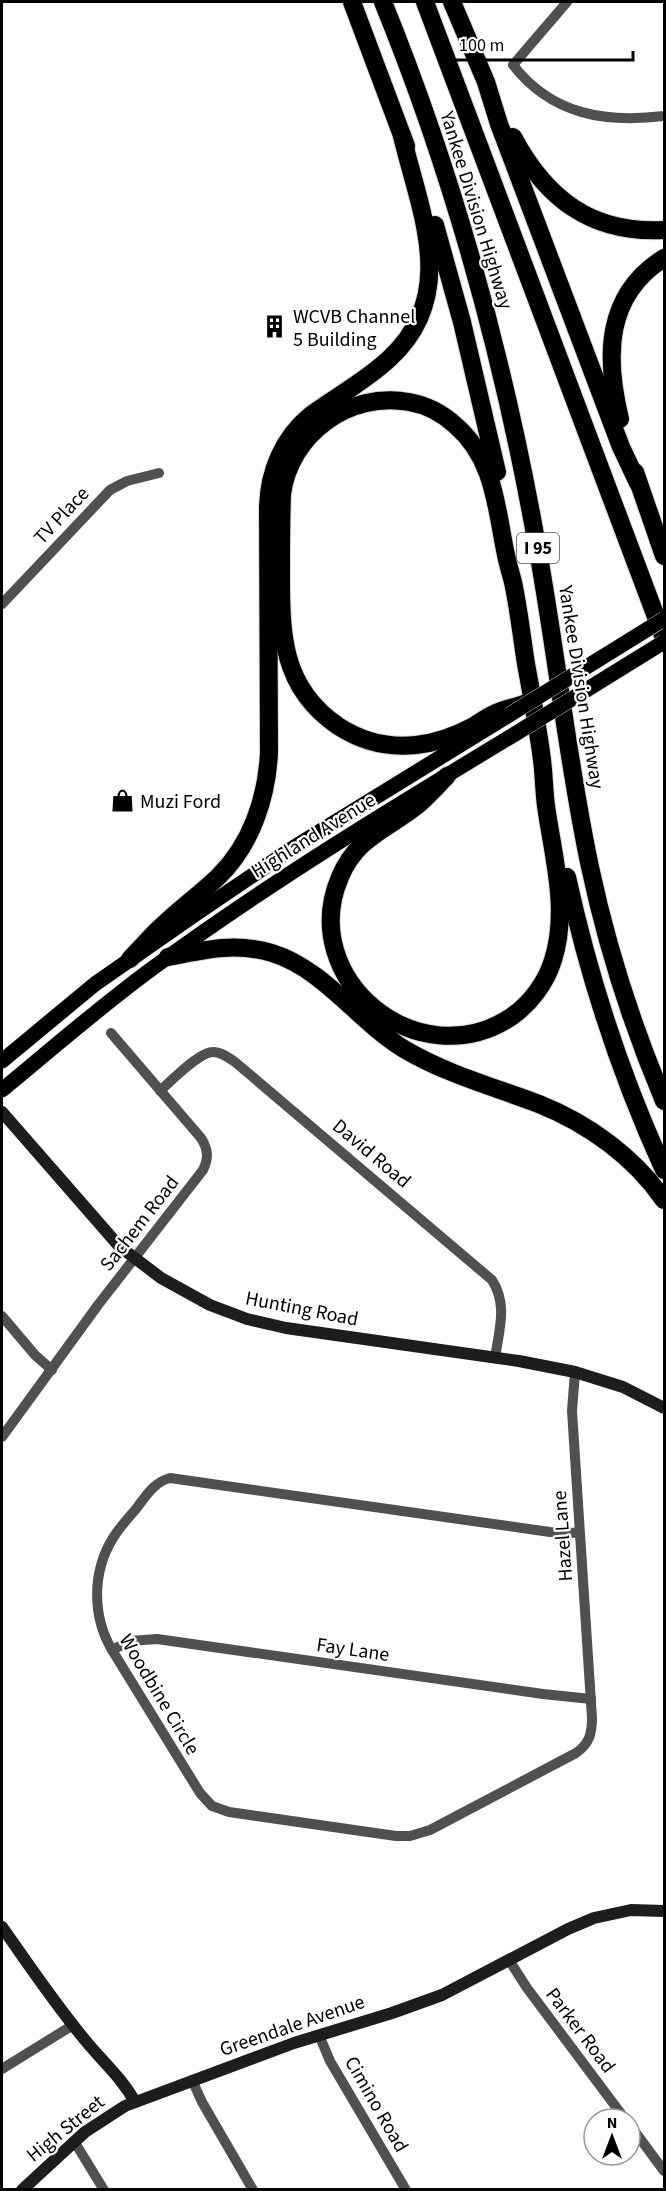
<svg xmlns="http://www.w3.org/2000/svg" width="666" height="2191" viewBox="0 0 666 2191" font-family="'Source Sans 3',sans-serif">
	<rect width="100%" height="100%" fill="#fff"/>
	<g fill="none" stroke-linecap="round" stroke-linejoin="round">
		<defs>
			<g id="primary">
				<polyline points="2,1061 95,984 194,915 293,848 509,715"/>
				<path d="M2 1090C53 1048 103 1004 157 965 272 881 394 807 515 734"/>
			</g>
			<g id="highway">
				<polyline points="352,2 406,146"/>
				<path d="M383 2C453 174 503 356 536 540 556 648 567 759 590 867 607 947 632 1025 664 1101"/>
				<polyline points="425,2 664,638"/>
				<polyline points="452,2 486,82 499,124 621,447 638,483"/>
				<path d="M513 137C546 199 592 234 664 230"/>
				<polyline points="435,225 462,322 497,472"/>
				<path d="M620 419C605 357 605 295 664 258"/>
				<polyline points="635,472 664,556"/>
				<path d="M447 776C438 785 429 795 420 803 389 829 357 836 340 877 296 980 419 1078 511 1017 530 1004 546 983 553 960 569 910 553 856 546 806 544 791 544 775 542 760 538 728 532 696 526 664 522 638 519 612 514 587 512 576 508 566 506 555 496 508 495 459 455 425 442 413 426 405 409 402 349 391 290 434 282 494 281 520 281 546 281 572 281 634 281 687 338 726 361 741 388 748 416 745 436 743 455 736 472 727 480 722 487 717 496 713 505 709 516 707 526 703"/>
				<path d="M567 877C589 978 621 1076 664 1170"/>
				<path d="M168 957C203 950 236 942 272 953 324 969 358 1021 404 1049 446 1074 494 1087 539 1104 589 1124 634 1157 664 1200"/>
				<path d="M130 959C141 948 151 936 162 926 180 909 200 894 218 877 251 845 267 798 269 752L268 507C269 471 283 438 311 415 337 396 367 380 390 358 459 294 420 212 402 136"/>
			</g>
		</defs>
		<!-- primary casing -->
		<use href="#primary" stroke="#dbdbdb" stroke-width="16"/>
		<!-- highway casing -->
		<use href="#highway" stroke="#dbdbdb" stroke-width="20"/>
		<!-- street -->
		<g stroke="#505050" stroke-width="10">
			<path d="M567 2 513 65C552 115 605 123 664 116"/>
			<polyline points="2,604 110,490 127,481 159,473"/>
			<path d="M160 1091C171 1081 199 1052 213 1052 221 1052 228 1057 235 1062L492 1280C508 1305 499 1330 495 1358"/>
			<polyline points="2,1316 35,1355 52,1370"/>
			<path d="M575 1372 572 1411 592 1718C592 1734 589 1744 576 1753L430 1830 410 1836H396L229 1812 212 1806 200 1793 112 1650C92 1616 92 1572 113 1538 119 1528 128 1518 136 1509 146 1496 154 1482 170 1478L550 1532 580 1533"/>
			<path d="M2 1437 98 1305 203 1170C209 1158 208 1149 201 1138L111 1033"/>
			<polyline points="112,1650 130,1641 157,1639 543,1694 591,1699"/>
			<polyline points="509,1960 527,1988 625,2119"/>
			<polyline points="319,2035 330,2061 406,2190"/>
			<polyline points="2,2069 73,2025"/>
			<polyline points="192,2080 202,2102 253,2190"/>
			<polyline points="630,2125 664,2171"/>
			<polyline points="74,2141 104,2190"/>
		</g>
		<!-- secondary -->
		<g stroke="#1d1d1d" stroke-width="12">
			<polyline points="2,1112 119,1246 161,1278 210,1305 247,1319 286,1328 519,1361 575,1372 623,1387 664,1408"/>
			<path d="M2 1927C29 1965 55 2004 85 2040 102 2061 122 2078 135 2102"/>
			<polyline points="22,2190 85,2132 125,2106 294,2043 392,2013 442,1995 568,1929 594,1918 631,1910 664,1911"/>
		</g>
		<!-- primary -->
		<use href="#primary" stroke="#000" stroke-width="15"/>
		<!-- highway -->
		<use href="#highway" stroke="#000" stroke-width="18"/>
		<defs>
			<g id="primary-bridge">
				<polyline points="509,715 664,619"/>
				<polyline points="515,734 664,642"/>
			</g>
		</defs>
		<!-- primary-bridge casing -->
		<use href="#primary-bridge" stroke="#dbdbdb" stroke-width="16" stroke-linecap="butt"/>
		<!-- primary-bridge -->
		<use href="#primary-bridge" stroke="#000" stroke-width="15"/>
	</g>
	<!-- icons -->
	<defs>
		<symbol id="building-bare" viewBox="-9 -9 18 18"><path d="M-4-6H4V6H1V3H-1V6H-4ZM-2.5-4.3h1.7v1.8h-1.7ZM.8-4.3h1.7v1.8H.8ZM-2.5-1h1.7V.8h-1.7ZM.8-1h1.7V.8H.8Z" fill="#000" stroke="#fff" stroke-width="2.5" paint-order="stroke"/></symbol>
		<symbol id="shop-bare" viewBox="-9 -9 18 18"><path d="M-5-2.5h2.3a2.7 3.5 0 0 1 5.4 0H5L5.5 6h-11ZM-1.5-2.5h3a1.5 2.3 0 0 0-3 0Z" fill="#000" stroke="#fff" stroke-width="2.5" paint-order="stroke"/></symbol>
	</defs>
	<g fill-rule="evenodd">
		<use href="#building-bare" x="258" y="310" width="33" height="33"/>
		<use href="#shop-bare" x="106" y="784" width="33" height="33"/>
	</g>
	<g text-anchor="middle" stroke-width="4.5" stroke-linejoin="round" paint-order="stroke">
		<!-- shield labels -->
		<rect fill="#fff" stroke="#4c4c4c" stroke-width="1.5" x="517" y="533" width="42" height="30" rx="4.5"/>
		<g font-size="18" font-weight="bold" fill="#000">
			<text x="538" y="554">I 95</text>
		</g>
		<!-- street labels -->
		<g font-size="20" fill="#000" stroke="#fff">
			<text transform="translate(477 210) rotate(73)" y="7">Yankee Division Highway</text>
			<text transform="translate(61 515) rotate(-47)" y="7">TV Place</text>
			<text transform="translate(582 687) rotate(81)" y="7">Yankee Division Highway</text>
			<text transform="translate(313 835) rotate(-32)" y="7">Highland Avenue</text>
			<text transform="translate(372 1153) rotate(40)" y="7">David Road</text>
			<text transform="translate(139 1223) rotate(-52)" y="7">Sachem Road</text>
			<text transform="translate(302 1308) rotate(11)" y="7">Hunting Road</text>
			<text transform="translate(562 1536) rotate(-94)" y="7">Hazel Lane</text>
			<text transform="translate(353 1649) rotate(8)" y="7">Fay Lane</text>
			<text transform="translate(160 1694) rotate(59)" y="7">Woodbine Circle</text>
			<text transform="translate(292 2025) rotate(-19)" y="7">Greendale Avenue</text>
			<text transform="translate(581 2030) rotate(53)" y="7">Parker Road</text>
			<text transform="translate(377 2104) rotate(60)" y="7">Cimino Road</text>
			<text transform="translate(65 2128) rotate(-39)" y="7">High Street</text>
		</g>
		<!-- poi labels -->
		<g font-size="20" fill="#000" stroke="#fff" text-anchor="start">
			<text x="293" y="323">WCVB Channel<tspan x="293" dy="23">5 Building</tspan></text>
			<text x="140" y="808">Muzi Ford</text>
		</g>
	</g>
	<!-- border -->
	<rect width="666" height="2191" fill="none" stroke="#000000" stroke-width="6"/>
	<!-- north arrow -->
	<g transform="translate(612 2137)"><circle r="28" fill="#ffffff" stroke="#999999" stroke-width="1.5"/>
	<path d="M0-4.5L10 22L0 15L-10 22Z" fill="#000000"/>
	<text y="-9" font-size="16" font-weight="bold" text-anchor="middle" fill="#000000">N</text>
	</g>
	<!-- scale -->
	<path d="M450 51v9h183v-9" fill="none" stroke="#000000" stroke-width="3"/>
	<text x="459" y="51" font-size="18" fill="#000000" stroke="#ffffff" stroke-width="4.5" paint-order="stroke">100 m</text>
</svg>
